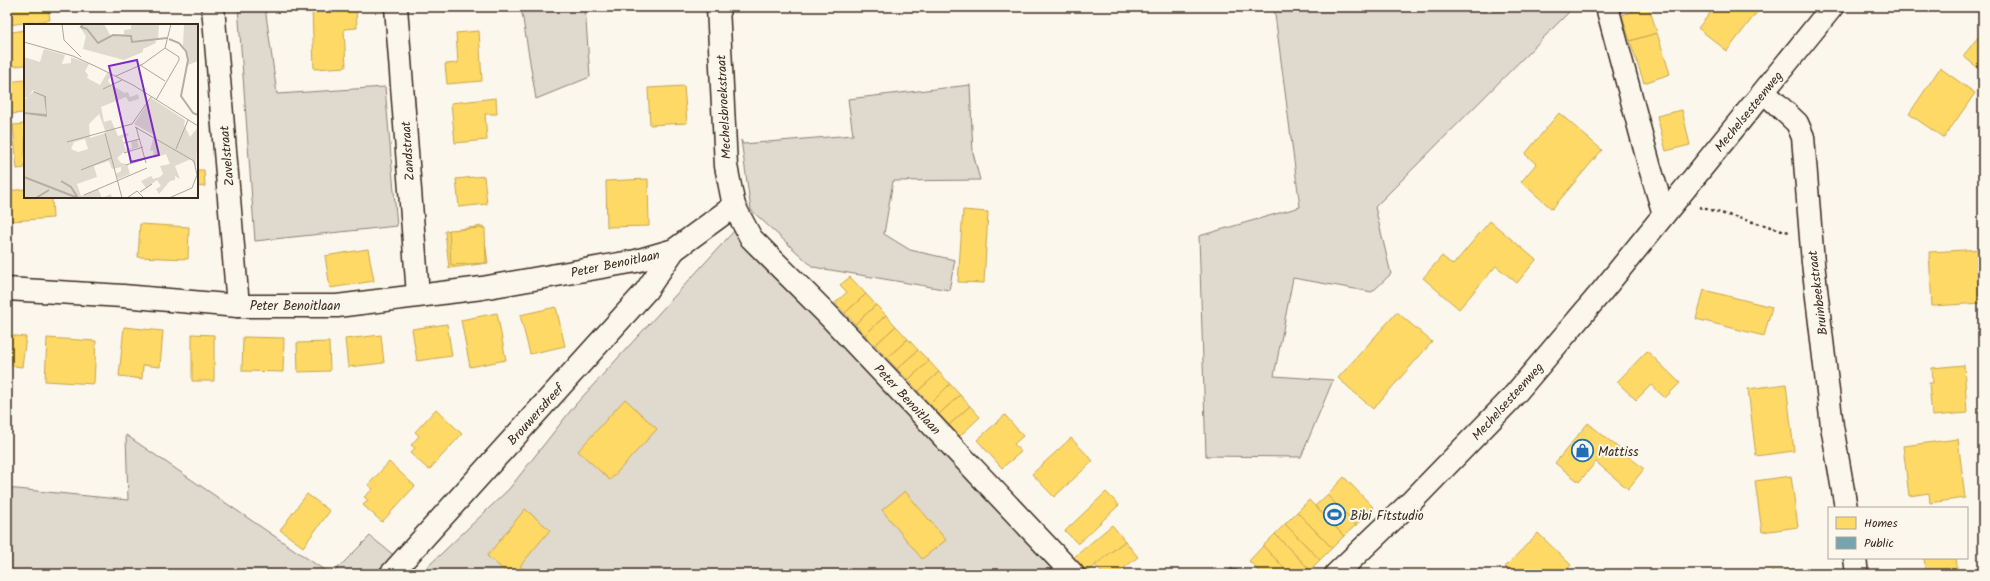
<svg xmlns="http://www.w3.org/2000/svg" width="1990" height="581" viewBox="0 0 1990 581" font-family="Kalam,sans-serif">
	<rect width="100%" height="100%" fill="#fbf7ec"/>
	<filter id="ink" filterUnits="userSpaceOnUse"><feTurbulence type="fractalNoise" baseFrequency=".025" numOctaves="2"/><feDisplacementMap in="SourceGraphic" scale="8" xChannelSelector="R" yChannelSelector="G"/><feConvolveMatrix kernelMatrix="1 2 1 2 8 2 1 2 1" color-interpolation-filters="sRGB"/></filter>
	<g filter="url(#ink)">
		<!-- green -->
		<g fill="#dfd9ce" stroke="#8d8276">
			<polygon points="238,7 265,7 277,94 385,87 397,226 255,241"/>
			<polygon points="521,7 585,7 590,77 536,99"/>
			<polygon points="1274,7 1574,7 1375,207 1391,274 1372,292 1293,278 1274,376 1333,380 1301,457 1206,456 1199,236 1300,207"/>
			<polygon points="970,85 973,153 980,180 893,181 884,234 910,250 955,260 949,290 813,267 751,210 741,140 743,144 853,135 848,99"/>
			<polygon points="734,231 1061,574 420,574 509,489 575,405"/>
			<polygon points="126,435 330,574 7,574 7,488 128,500"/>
			<polygon points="370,536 417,574 332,574"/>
		</g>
		<!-- homes -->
		<g fill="#ffd966" stroke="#c4a450">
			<polygon points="7,7 48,7 50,20 7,25"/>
			<polygon points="142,7 174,7 174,9 142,11"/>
			<polygon points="356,7 357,28 344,29 346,67 314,69 312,8"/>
			<polygon points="445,7 476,7 476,10 445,11"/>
			<polygon points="1645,7 1649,7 1657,33 1630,41 1622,15"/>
			<polygon points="1715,7 1761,7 1727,51 1698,28"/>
			<polygon points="25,30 25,65 7,67 7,33"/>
			<polygon points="479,31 482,81 447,84 445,64 458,63 456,33"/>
			<polygon points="1983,31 1983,72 1963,56"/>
			<polygon points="1657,33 1670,74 1644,83 1630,41"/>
			<polygon points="1940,68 1975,93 1944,138 1909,114"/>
			<polygon points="25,80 25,113 11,114 7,82"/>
			<polygon points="684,86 687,123 650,125 648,88"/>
			<polygon points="496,98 497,114 485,114 487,140 455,143 451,103"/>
			<polygon points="1682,110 1690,145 1666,151 1657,116"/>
			<polygon points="1559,113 1602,150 1552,209 1521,182 1536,164 1525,154"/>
			<polygon points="25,124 25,168 17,169 13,125"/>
			<polygon points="197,170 204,170 205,186 197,187"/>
			<polygon points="484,176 487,204 459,207 456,179"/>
			<polygon points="648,179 649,226 607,227 606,181"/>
			<polygon points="25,189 25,197 52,197 53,218 11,221 8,191"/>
			<polygon points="963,210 988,212 984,283 958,282"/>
			<polygon points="1490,221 1536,260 1517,283 1496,266 1459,309 1423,278 1442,256 1453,265"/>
			<polygon points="140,224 189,227 188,259 138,257"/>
			<polygon points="483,226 488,263 449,268 445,231"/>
			<polygon points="485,228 486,263 451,265 449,230"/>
			<polygon points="368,249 374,281 330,288 325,256"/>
			<polygon points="1983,249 1983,303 1932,306 1929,252"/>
			<polygon points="850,277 866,294 845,313 835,303 847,292 840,285"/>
			<polygon points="1704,290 1772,307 1764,336 1696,319"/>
			<polygon points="866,294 876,305 855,324 845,313"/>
			<polygon points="876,305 886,315 865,335 855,324"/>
			<polygon points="556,307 565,346 530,354 520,315"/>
			<polygon points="1397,312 1432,342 1373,409 1338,378"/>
			<polygon points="497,313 506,360 470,367 461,320"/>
			<polygon points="886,315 896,326 875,345 865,335"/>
			<polygon points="447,324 452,356 417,361 412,329"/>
			<polygon points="896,326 908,339 887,358 875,345"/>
			<polygon points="124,327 163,331 160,367 143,365 142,379 119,376"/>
			<polygon points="192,334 214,335 214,381 192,381"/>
			<polygon points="7,335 26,337 22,367 7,365"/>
			<polygon points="381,335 384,363 348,367 345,339"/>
			<polygon points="243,337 284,338 283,372 242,371"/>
			<polygon points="47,338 96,341 94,384 45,381"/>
			<polygon points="908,339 918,350 897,369 887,358"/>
			<polygon points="329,342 330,371 298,372 297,343"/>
			<polygon points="918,350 929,361 908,380 897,369"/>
			<polygon points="1647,351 1680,383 1665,398 1651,385 1636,400 1617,382"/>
			<polygon points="929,361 939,372 918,391 908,380"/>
			<polygon points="1964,365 1967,413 1932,416 1929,383 1933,383 1932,368"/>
			<polygon points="939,372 950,384 930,404 918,391"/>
			<polygon points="950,384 960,395 939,414 930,404"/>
			<polygon points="1786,384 1794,451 1756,456 1748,389"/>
			<polygon points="960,395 970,406 949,425 939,414"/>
			<polygon points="625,399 657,429 610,480 578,451"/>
			<polygon points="970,406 980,417 960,436 949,425"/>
			<polygon points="436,409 462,434 429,470 410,453 415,448 411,445 419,436 415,432"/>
			<polygon points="1005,415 1023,436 1014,444 1021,452 1002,468 977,440"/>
			<polygon points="1588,423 1644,469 1628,489 1596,462 1579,482 1555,463"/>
			<polygon points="1071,438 1093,461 1054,497 1032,474"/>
			<polygon points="1958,439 1965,498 1930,503 1929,493 1909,496 1903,446"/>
			<polygon points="389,462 415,486 382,522 363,505 368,500 364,497 373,489 368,485"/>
			<polygon points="1791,476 1798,527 1762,532 1755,481"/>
			<polygon points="1344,477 1373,507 1356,525 1327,495"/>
			<polygon points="905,491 946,540 922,559 882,510"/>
			<polygon points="1106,492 1119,505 1078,544 1065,531"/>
			<polygon points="307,494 330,511 303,547 280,530"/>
			<polygon points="1327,495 1356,525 1344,536 1315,506"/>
			<polygon points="1309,500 1344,536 1332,548 1297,512"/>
			<polygon points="525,509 550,530 520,566 529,574 501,574 504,570 487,556"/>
			<polygon points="1297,512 1332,548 1320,560 1285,524"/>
			<polygon points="1285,524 1320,560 1310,570 1275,534"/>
			<polygon points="1112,525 1125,541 1085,574 1072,559"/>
			<polygon points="1538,533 1571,565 1563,574 1513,574 1505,567"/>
			<polygon points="1275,534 1310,570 1306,574 1290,574 1263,546"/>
			<polygon points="1125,541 1138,557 1117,574 1103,574 1095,565"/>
			<polygon points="1263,546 1290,574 1262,574 1249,561"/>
			<polygon points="1924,558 1956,558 1958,574 1926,574"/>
			<polygon points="1807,568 1808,574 1771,574 1771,572"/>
		</g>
		<!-- public -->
		<polygon fill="#76a5af" stroke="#648084" points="1232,568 1234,570 1236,569 1240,574 1229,574 1228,571"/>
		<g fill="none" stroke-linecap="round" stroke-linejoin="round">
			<defs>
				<g id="street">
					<polyline points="213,7 238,306"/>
					<polyline points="396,7 418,295"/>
					<polyline points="718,7 726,166 734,206 751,238 829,316 1073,574"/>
					<polyline points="1607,7 1650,168 1664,214"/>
					<polyline points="1764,92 1797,123 1803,137 1813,263 1832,426 1846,508"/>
					<polyline points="7,289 123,296 238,306 337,306 482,288 636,261 674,250 734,206"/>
					<polyline points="1855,558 1857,574"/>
					<polyline points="391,574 646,291 674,250"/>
				</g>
				<polyline id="secondary" points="1336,574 1412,501 1510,400 1603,290 1832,7"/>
			</defs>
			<!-- street casing -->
			<use href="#street" stroke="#3b2a1e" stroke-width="25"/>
			<!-- secondary casing -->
			<use href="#secondary" stroke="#3b2a1e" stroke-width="25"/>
			<!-- path -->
			<polyline stroke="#3b2a1e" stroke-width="2.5" stroke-dasharray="3 3" stroke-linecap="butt" points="1699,207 1789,232"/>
			<!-- street -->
			<use href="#street" stroke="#fbf7ec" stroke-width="22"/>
			<!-- secondary -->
			<use href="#secondary" stroke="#fbf7ec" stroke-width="22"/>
		</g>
	</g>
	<!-- icons -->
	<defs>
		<symbol id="shop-ring" viewBox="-11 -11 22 22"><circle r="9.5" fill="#fbf7ec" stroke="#1f6fb2" stroke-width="1.5"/><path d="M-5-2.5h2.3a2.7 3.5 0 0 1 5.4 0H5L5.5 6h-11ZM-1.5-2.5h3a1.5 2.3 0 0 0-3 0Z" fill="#1f6fb2"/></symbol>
		<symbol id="stadium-ring" viewBox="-11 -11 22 22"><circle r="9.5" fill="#fbf7ec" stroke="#1f6fb2" stroke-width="1.5"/><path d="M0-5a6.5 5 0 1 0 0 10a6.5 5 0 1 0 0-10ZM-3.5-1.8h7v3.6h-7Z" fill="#1f6fb2"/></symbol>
	</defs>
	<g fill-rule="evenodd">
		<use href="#shop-ring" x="1570" y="438" width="25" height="25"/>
		<use href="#stadium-ring" x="1322" y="502" width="25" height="25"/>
	</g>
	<g text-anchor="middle" stroke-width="4" stroke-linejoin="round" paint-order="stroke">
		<!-- street labels -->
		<g font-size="13" fill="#3b2a1e" stroke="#fbf7ec">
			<text transform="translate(723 107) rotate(-93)" y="5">Mechelsbroekstraat</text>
			<text transform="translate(1748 111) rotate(-51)" y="5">Mechelsesteenweg</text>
			<text transform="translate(407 151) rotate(-94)" y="5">Zandstraat</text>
			<text transform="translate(226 156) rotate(-95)" y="5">Zavelstraat</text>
			<text transform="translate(615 263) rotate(-12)" y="5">Peter Benoitlaan</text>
			<text transform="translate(1817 293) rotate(-97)" y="5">Bruinbeekstraat</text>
			<text x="295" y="310">Peter Benoitlaan</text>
			<text transform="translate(908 399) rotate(47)" y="5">Peter Benoitlaan</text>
			<text transform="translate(1507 401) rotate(-48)" y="5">Mechelsesteenweg</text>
			<text transform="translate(535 414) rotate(-48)" y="5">Brouwersdreef</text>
		</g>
		<!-- poi labels -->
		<g font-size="13" fill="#3b2a1e" stroke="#fbf7ec" text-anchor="start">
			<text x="1598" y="456">Mattiss</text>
			<text x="1350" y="520">Bibi Fitstudio</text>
		</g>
	</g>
	<!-- overview -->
	<g transform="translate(24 24)">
		<rect width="174" height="174" fill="#fbf7ec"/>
		<path d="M58 0H80L86 11 100 10V6L107 5V0H135L134 14 131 15 132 19 119 25V28L100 36 59 25 62 12 56 3ZM160 0H174V37L164 41 163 26 159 22ZM20 25 41 31 38 40 47 39V33L65 40 61 47 64 51 63 54 76 61 83 49 87 51 84 57 87 61 101 69 104 68 106 73 114 70 115 75 105 78 102 73 77 83 80 98 87 96 94 112 104 109 105 111 98 114 102 126 108 124 107 118 113 116 115 123 100 128 93 134 97 139 103 140 106 150 94 155 92 150 97 147V143L88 145 85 137 70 142 73 153 53 160 57 172 74 165 78 174 87 170 88 174H0V90L23 93 22 72 9 66 5 71 10 68 20 73 22 91 0 88V76L4 73 0 74V33L16 38ZM75 90 82 109 66 114 65 100ZM61 115 64 125 54 128 47 125 50 118ZM127 74 161 96 160 101 166 113 174 103 172 143 167 135 151 142 156 155 151 152V156L146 157 135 170 132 165 137 162 133 156 122 164 117 157 127 152 129 155 136 153 139 150 136 142 146 140 142 130 130 134 129 126 126 127 130 111 110 100Z" fill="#dfd9ce" fill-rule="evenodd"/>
		<path d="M10 67 22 72 23 93 0 90V88L22 90 20 73 9 68 5 71Z" fill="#b6aea2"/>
		<path fill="none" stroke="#b6aea2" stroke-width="2" d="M59 0 57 3 63 5 74 19 89 11 107 12 108 18 143 14M145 15 155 19 162 27 164 36 157 72 169 89 174 91M0 153 54 174M37 157 47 163 54 174M12 174 25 166"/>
		<path fill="none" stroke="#aea59a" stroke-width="1" d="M38 0 40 16 57 33M0 18 49 32 73 43 109 61 174 102M116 41 141 57M92 52 119 40 141 24 147 0M79 65 98 56M132 76 155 36V33L141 24M108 100 127 73M111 103 170 137 173 151 168 164M112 103 122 139M81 109 98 174M43 118 108 100M100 119 116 115M152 125 164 96M100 129 119 123M102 141 121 135M57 146 87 134M116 168 128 160M60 171 123 144M103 174 113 167 120 174M145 174 168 164"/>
		<path fill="#7b2cbf" fill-opacity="0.15" stroke="#7b2cbf" stroke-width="2" d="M113 36 135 131 107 138 85 42Z"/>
		<rect width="174" height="174" fill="none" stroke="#3b2a1e" stroke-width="2"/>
	</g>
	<!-- margin -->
	<rect width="1990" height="581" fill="none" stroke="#fbf7ec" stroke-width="24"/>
	<rect x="12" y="12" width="1966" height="557" fill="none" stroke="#3b2a1e" stroke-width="1.5" filter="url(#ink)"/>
	<!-- legend -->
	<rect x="1828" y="507" width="140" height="52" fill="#fbf7ec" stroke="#aea59a"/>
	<rect x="1836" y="517" width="20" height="12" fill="#ffd966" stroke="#aea59a"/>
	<text x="1864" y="527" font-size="12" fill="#3b2a1e">Homes</text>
	<rect x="1836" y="537" width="20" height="12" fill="#76a5af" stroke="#aea59a"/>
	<text x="1864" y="547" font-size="12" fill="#3b2a1e">Public</text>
</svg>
